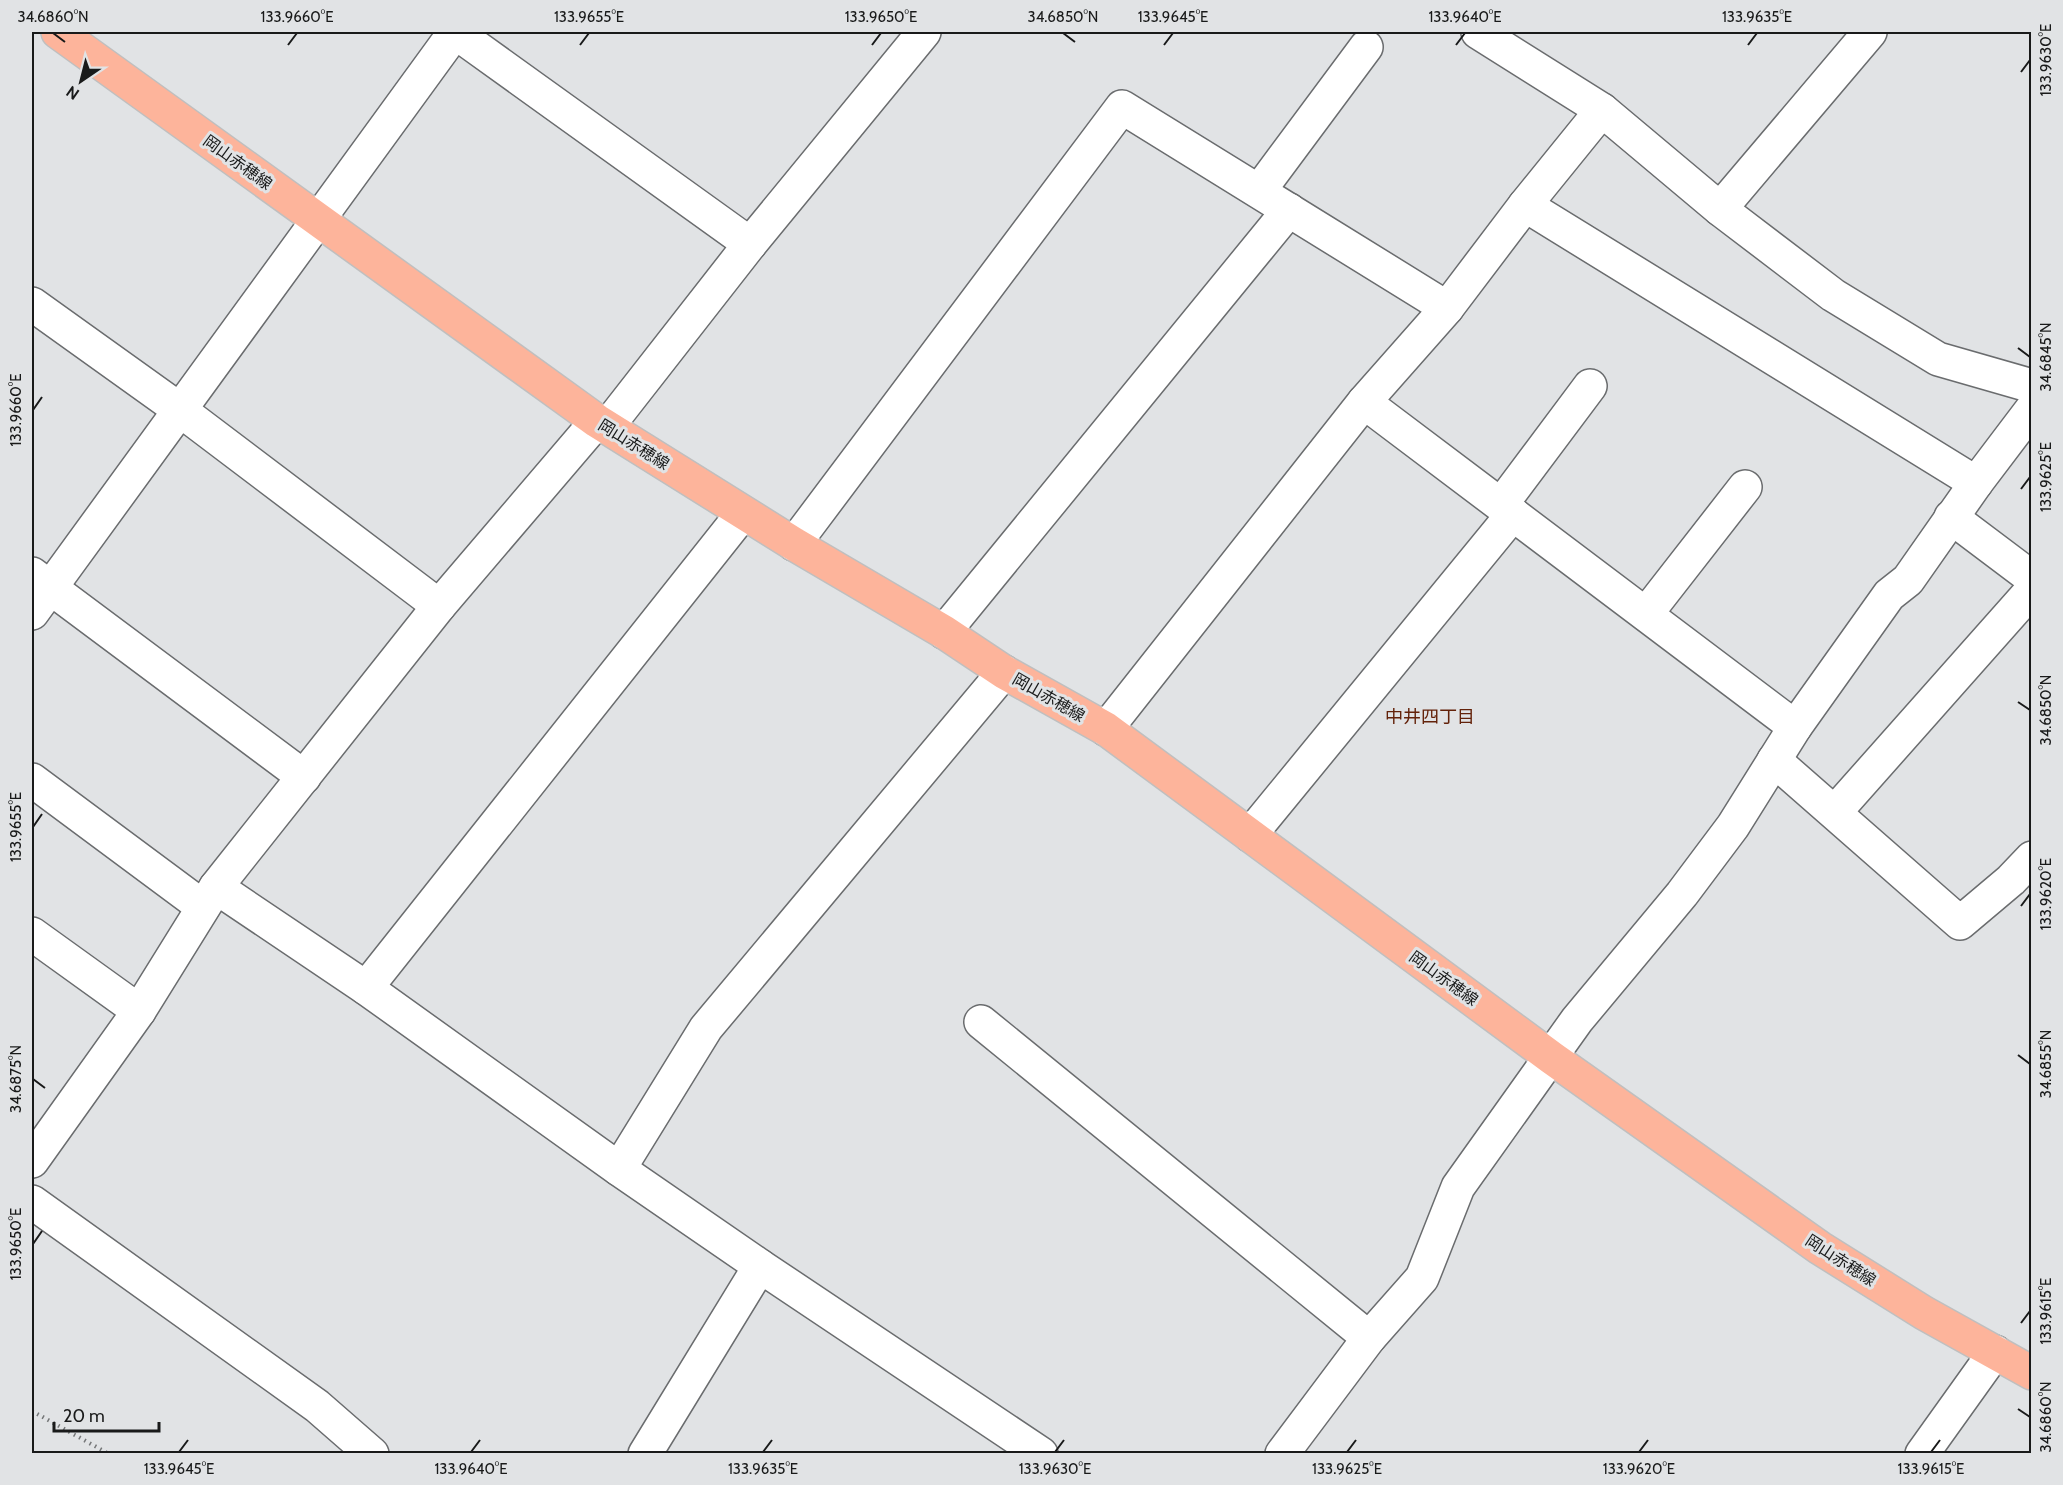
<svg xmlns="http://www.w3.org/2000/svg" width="2063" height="1485" viewBox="0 0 2063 1485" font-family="Cabin,'Noto Sans JP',sans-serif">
	<rect width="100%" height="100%" fill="#e1e3e5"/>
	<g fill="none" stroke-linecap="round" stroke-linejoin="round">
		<defs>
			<g id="minor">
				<polyline points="455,32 750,244"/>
				<polyline points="1478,32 1602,110"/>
				<polyline points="1259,191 1366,47"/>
				<polyline points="1525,205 1976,483"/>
				<polyline points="1720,209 1870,32"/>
				<polyline points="32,304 180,410 439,606"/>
				<polyline points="1364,402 1795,727"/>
				<polyline points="607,427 750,244 924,32"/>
				<polyline points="1501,505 1590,386"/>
				<polyline points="1951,517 2032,578"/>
				<polyline points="794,544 1122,107 1447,308"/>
				<polyline points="32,574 304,777"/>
				<polyline points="32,613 455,32"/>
				<polyline points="1646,614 1745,487"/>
				<polyline points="944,632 1289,210"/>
				<polyline points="1106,729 1364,402 1447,308 1525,205 1602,110 1720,209 1833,295 1938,359 2032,386"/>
				<polyline points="1774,760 1960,923 2011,880 2032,858"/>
				<polyline points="32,780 203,907"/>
				<polyline points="1835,812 2032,590"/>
				<polyline points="1250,835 1513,514"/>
				<polyline points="216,887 366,988 619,1169 760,1266 1041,1454"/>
				<polyline points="32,934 139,1011"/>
				<polyline points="366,988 743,513"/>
				<polyline points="981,1022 1369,1338"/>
				<polyline points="32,1161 139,1011 216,887 439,606 597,421"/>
				<polyline points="619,1169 706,1028 1004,672"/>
				<polyline points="32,1202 317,1406 372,1454"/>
				<polyline points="645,1454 760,1266"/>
				<polyline points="1282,1454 1369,1338 1422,1278 1458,1187 1577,1020 1682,894 1733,826 1795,727 1889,595 1908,580 1976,483 2032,409"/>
				<polyline points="1922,1454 1995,1352"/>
			</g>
			<polyline id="major" points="58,32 597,421 794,544 944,632 1004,672 1106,729 1552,1058 1820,1248 1924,1313 2032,1373"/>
		</defs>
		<!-- minor casing -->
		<use href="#minor" stroke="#6a6c6e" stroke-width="36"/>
		<!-- major casing -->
		<use href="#major" stroke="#bfbfbf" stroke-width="36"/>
		<!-- path -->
		<polyline stroke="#757778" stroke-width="4" stroke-dasharray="1.5 4.5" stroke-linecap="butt" points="32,1411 109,1454"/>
		<!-- minor -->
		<use href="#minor" stroke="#fff" stroke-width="33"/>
		<!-- major -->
		<use href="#major" stroke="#fdb49b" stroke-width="33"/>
	</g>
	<!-- ticks -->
	<path fill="none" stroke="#191a1a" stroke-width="2" d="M53 33 65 42M1063 33 1075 42M288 45 297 33M580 45 589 33M872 45 881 33M1164 45 1173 33M1456 45 1465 33M1748 45 1757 33M2021 72 2030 60M2018 348 2030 357M33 410 42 397M2021 489 2030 477M2018 702 2030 710M33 827 42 814M2021 906 2030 894M2018 1055 2030 1064M33 1079 45 1088M33 1244 42 1231M2021 1323 2030 1311M2018 1409 2030 1417M179 1452 188 1440M471 1452 480 1440M763 1452 772 1440M1055 1452 1064 1440M1347 1452 1356 1440M1639 1452 1648 1440M1931 1452 1940 1440"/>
	<g text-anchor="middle" stroke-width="6" stroke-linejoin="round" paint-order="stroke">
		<!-- street labels -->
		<g font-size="16" fill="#191a1a" stroke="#e1e3e5">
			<text transform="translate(238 162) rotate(36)" y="6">岡山赤穂線</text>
			<text transform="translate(634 444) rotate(32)" y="6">岡山赤穂線</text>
			<text transform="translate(1049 697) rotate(30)" y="6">岡山赤穂線</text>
			<text transform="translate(1444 978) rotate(36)" y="6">岡山赤穂線</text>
			<text transform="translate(1841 1260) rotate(33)" y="6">岡山赤穂線</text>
		</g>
		<!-- neighbourhood labels -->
		<g font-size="18" fill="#63220a" stroke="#e1e3e5">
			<text x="1430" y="723">中井四丁目</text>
		</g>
	</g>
	<!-- border -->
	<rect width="2063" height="1485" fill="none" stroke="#e1e3e5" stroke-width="66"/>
	<!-- north arrow -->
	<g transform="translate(81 81) rotate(215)" stroke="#e1e3e5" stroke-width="4.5" paint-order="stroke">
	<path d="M0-4.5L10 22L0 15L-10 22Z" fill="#191a1a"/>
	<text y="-9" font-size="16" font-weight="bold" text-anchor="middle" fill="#191a1a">N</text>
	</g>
	<!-- scale -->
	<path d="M54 1422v9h105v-9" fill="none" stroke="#191a1a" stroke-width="3"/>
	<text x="63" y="1422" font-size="18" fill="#191a1a" stroke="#e1e3e5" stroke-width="4.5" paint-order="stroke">20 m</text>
	<rect x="33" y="33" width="1997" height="1419" fill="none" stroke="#191a1a" stroke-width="2"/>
	<g font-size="15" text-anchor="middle" fill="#191a1a">
		<text x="53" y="22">34.6860°N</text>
		<text x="297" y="22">133.9660°E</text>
		<text x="589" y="22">133.9655°E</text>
		<text x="881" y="22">133.9650°E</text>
		<text x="1063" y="22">34.6850°N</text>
		<text x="1173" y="22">133.9645°E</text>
		<text x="1465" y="22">133.9640°E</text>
		<text x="1757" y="22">133.9635°E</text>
		<text transform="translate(2046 60) rotate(-90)" y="5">133.9630°E</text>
		<text transform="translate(2046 357) rotate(-90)" y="5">34.6845°N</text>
		<text transform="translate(16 410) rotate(-90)" y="5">133.9660°E</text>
		<text transform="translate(2046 477) rotate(-90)" y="5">133.9625°E</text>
		<text transform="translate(2046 710) rotate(-90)" y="5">34.6850°N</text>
		<text transform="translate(16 827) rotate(-90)" y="5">133.9655°E</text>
		<text transform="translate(2046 894) rotate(-90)" y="5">133.9620°E</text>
		<text transform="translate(2046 1064) rotate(-90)" y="5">34.6855°N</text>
		<text transform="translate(16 1079) rotate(-90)" y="5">34.6875°N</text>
		<text transform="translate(16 1244) rotate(-90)" y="5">133.9650°E</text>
		<text transform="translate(2046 1311) rotate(-90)" y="5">133.9615°E</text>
		<text transform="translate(2046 1417) rotate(-90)" y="5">34.6860°N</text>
		<text x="179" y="1474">133.9645°E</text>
		<text x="471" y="1474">133.9640°E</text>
		<text x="763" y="1474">133.9635°E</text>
		<text x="1055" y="1474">133.9630°E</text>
		<text x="1347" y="1474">133.9625°E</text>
		<text x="1639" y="1474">133.9620°E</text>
		<text x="1931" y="1474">133.9615°E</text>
	</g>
</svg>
